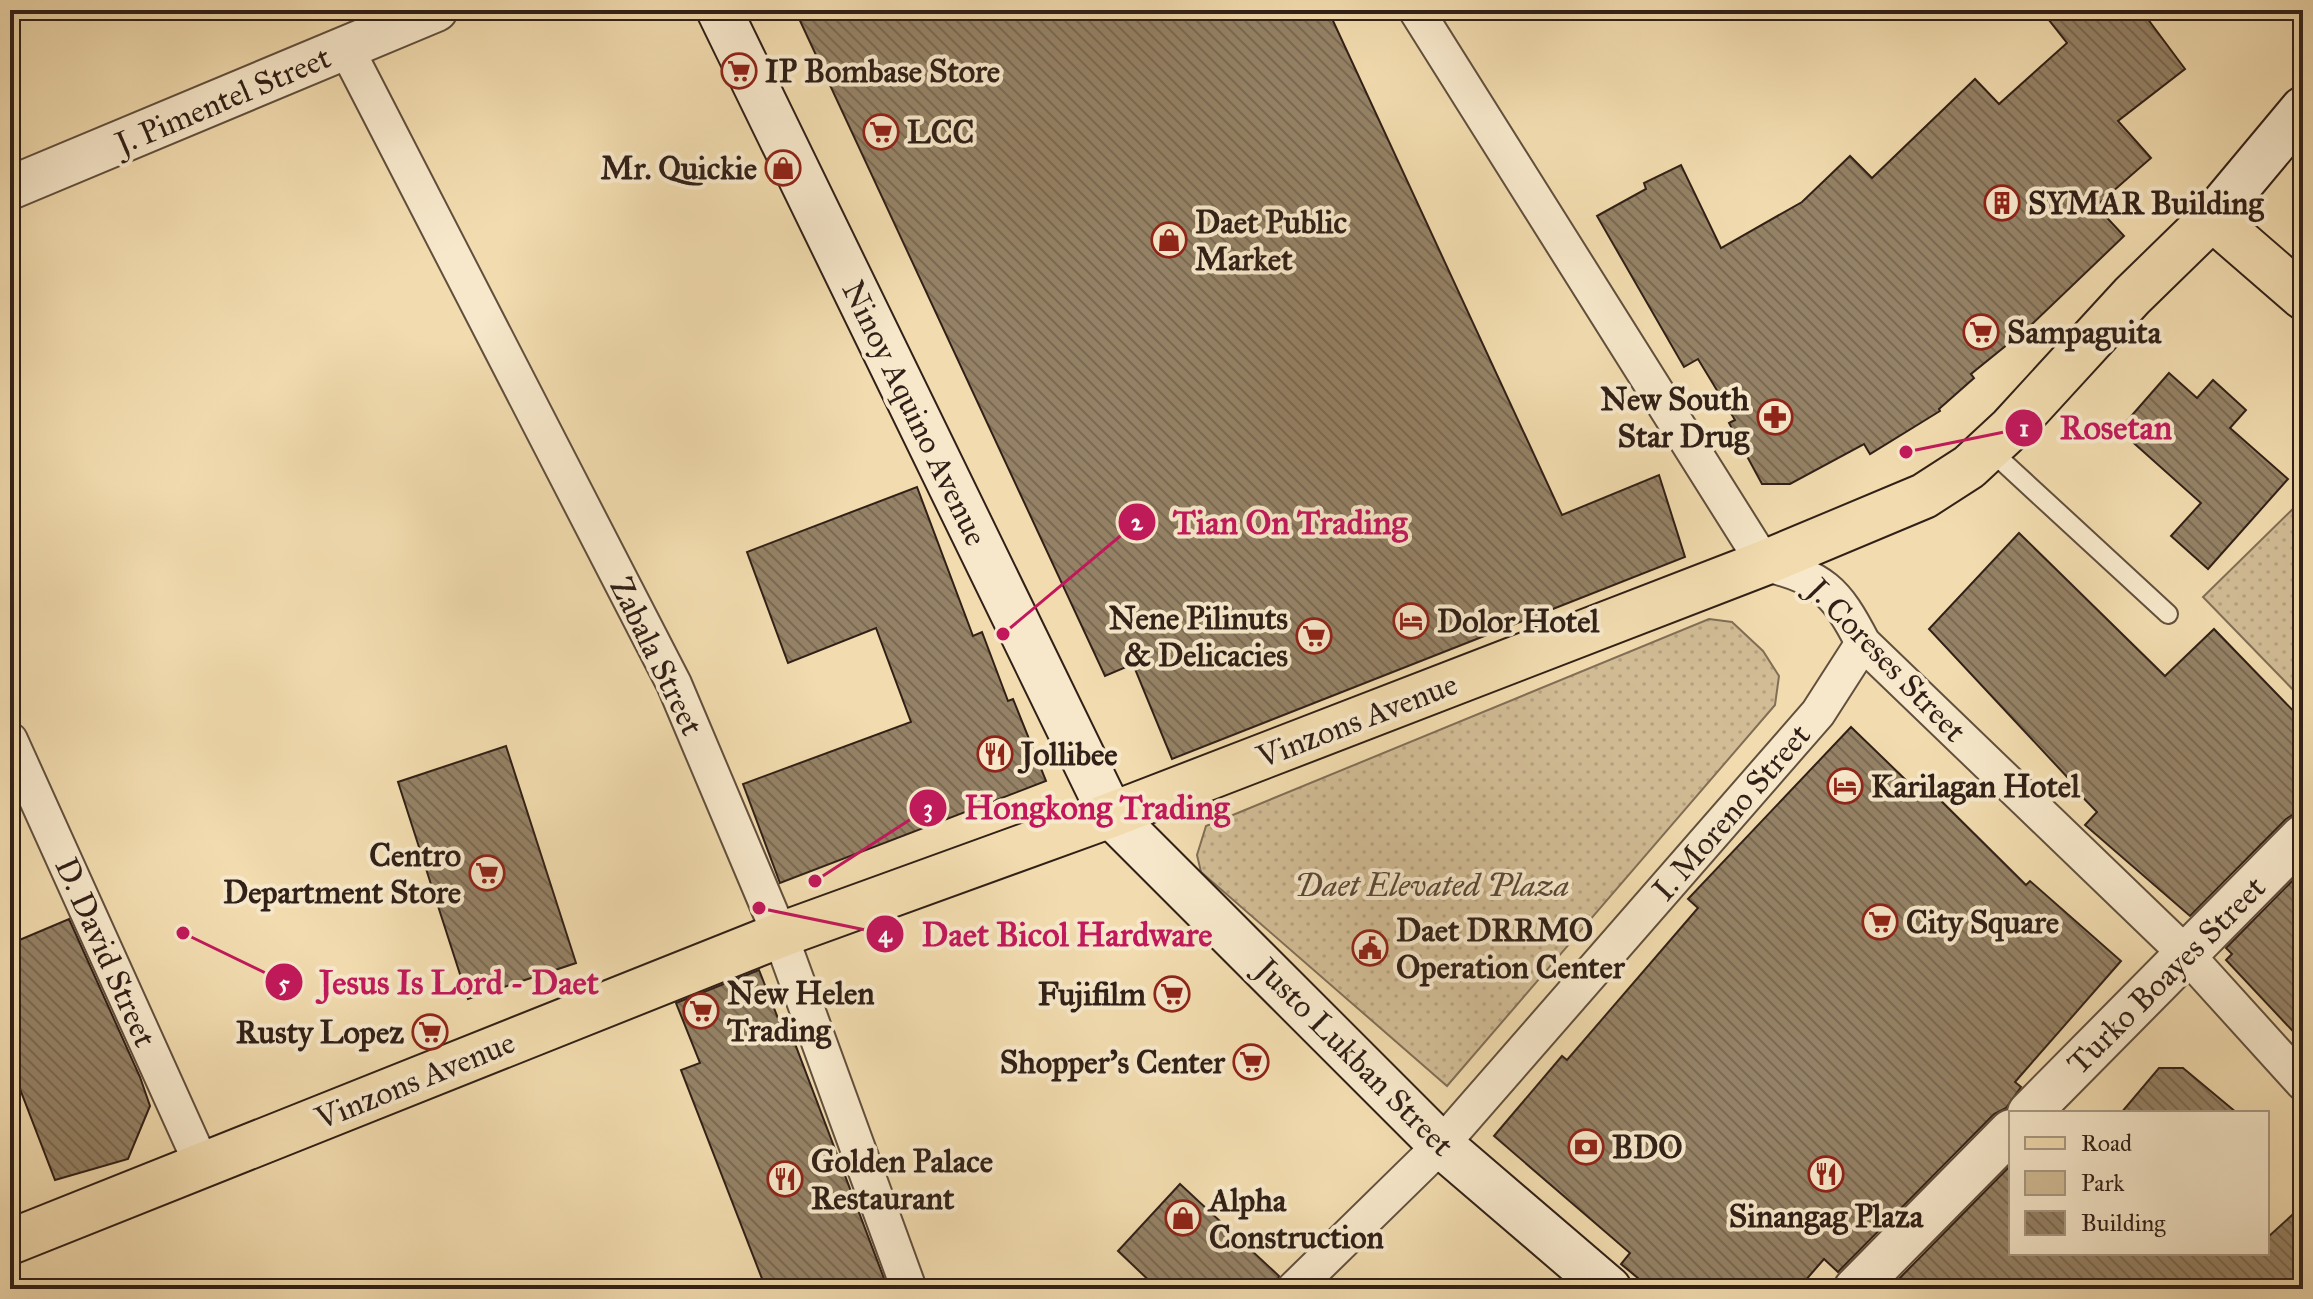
<svg xmlns="http://www.w3.org/2000/svg" width="2313" height="1299" viewBox="0 0 2313 1299" font-family="'IM FELL Great Primer',serif">
	<defs>
		<pattern id="green-dots" width="8" height="8" patternUnits="userSpaceOnUse" patternTransform="scale(2)"><rect width="8" height="8" fill="#d1bc95"/><path d="M2 2h.1M6 6h.1" fill="none" stroke="#b4a180" stroke-width="1.8" stroke-linecap="round"/></pattern>
		<pattern id="building-back-hatch" width="6" height="6" patternUnits="userSpaceOnUse" patternTransform="scale(2)"><rect width="6" height="6" fill="#958266"/><path d="M-1 5l2 2M0 0l6 6M5-1l2 2" fill="none" stroke="#7a6a53"/></pattern>
	</defs>
	<rect width="100%" height="100%" fill="#f2dcaf"/>
	<filter id="stains"><feTurbulence type="fractalNoise" baseFrequency=".0025" numOctaves="4"/><feColorMatrix values="0 0 0 0 .2 0 0 0 0 .09 0 0 0 0 .02 0 0 0 .5 -.17"/></filter>
	<radialGradient id="worn" r=".72"><stop offset=".6" stop-color="#630" stop-opacity="0"/><stop offset="1" stop-color="#630" stop-opacity=".3"/></radialGradient>
	<!-- green -->
	<g fill="url(#green-dots)" stroke="#816e56" stroke-width="2">
		<polygon points="2303,499 2303,700 2203,597"/>
		<polygon points="1709,619 1732,622 1763,651 1779,676 1775,705 1447,1086 1201,872 1197,855 1206,826"/>
	</g>
	<!-- building -->
	<g fill="url(#building-back-hatch)" stroke="#312017" stroke-width="2">
		<polygon points="795,10 1328,10 1562,515 1659,475 1685,557 1172,759 1133,664 1105,676"/>
		<polygon points="2041,10 2141,10 2185,69 2118,121 2151,158 2096,206 2124,236 2029,327 1971,374 1974,378 1939,409 1940,411 1870,454 1864,444 1790,484 1762,484 1729,423 1735,420 1698,359 1684,367 1597,216 1646,189 1644,183 1681,165 1721,248 1802,202 1850,156 1872,178 1975,79 1999,104 2067,43"/>
		<polygon points="2169,373 2197,398 2213,380 2246,410 2230,428 2288,479 2208,569 2171,536 2201,503 2119,430"/>
		<polygon points="917,487 973,636 982,632 1008,701 1013,699 1046,781 780,883 743,784 911,722 876,628 788,663 747,552"/>
		<polygon points="2019,533 2165,676 2214,629 2303,721 2303,813 2296,813 2286,819 2190,916 2085,825 2097,812 2067,781 2069,779 1929,629"/>
		<polygon points="1851,727 1911,785 1918,778 2026,885 2030,881 2121,961 2015,1082 2021,1087 2006,1108 1994,1114 1838,1272 1824,1259 1798,1289 1651,1289 1621,1264 1630,1253 1494,1136 1562,1056 1567,1060 1698,908 1688,899"/>
		<polygon points="506,746 576,963 468,999 398,782"/>
		<polygon points="2303,870 2303,1042 2226,960 2232,954 2226,948"/>
		<polygon points="69,919 140,1077 150,1106 128,1159 55,1180 10,1063 10,944"/>
		<polygon points="759,970 783,1031 789,1028 888,1289 766,1289 681,1070 700,1063 676,1003"/>
		<polygon points="2159,1068 2183,1068 2237,1113 2121,1113"/>
		<polygon points="2011,1165 2011,1253 2267,1253 2267,1238 2303,1205 2303,1289 1889,1289"/>
		<polygon points="1180,1184 1279,1276 1275,1289 1158,1289 1118,1251"/>
	</g>
	<g fill="none" stroke-linecap="round" stroke-linejoin="round">
		<defs>
			<polyline id="service" points="1989,449 2168,614"/>
			<g id="minor">
				<path d="M1416 10 1764 563C1823 579 1835 589 1863 643L2186 954 2303 1083"/>
				<polyline points="346,48 674,684 780,935 909,1289"/>
				<polyline points="10,740 202,1165"/>
				<polyline points="1294,1289 1441,1145 1818,713 1863,643"/>
			</g>
			<g id="tertiary">
				<polyline points="10,188 436,10"/>
				<polyline points="2029,1113 2303,836"/>
				<polyline points="1855,1289 2011,1131"/>
			</g>
			<g id="secondary">
				<polyline points="719,10 1111,815 1441,1145 1609,1289"/>
				<polyline points="2212,218 2303,109"/>
			</g>
			<polyline id="primary" points="10,1242 780,935 1111,815 1764,563 1924,496 1969,467 2011,428 2132,296 2212,218 2303,297"/>
		</defs>
		<!-- service casing -->
		<use href="#service" stroke="#614f3d" stroke-width="22"/>
		<!-- minor casing -->
		<use href="#minor" stroke="#614f3d" stroke-width="38"/>
		<!-- tertiary casing -->
		<use href="#tertiary" stroke="#614f3d" stroke-width="46"/>
		<!-- secondary casing -->
		<use href="#secondary" stroke="#312017" stroke-width="48"/>
		<!-- primary casing -->
		<use href="#primary" stroke="#312017" stroke-width="48"/>
		<!-- service -->
		<use href="#service" stroke="#f7e8cb" stroke-width="18"/>
		<!-- minor -->
		<use href="#minor" stroke="#f7e8cb" stroke-width="34"/>
		<!-- tertiary -->
		<use href="#tertiary" stroke="#f7e8cb" stroke-width="42"/>
		<!-- secondary -->
		<use href="#secondary" stroke="#f7e8cb" stroke-width="44"/>
		<!-- primary -->
		<use href="#primary" stroke="#f2dcaf" stroke-width="44"/>
	</g>
	<!-- icons -->
	<defs>
		<symbol id="supermarket-ring" viewBox="-11 -11 22 22"><circle r="9.5" fill="#f7e8cb" stroke="#8f2418" stroke-width="1.5"/><path d="M-6-5.5h2.5l.6 2H6L4.5 2H-2.5L-4.4-4H-6ZM-1.5 3.2a1.3 1.3 0 1 0 .1 0ZM3 3.2a1.3 1.3 0 1 0 .1 0Z" fill="#8f2418"/></symbol>
		<symbol id="shop-ring" viewBox="-11 -11 22 22"><circle r="9.5" fill="#f7e8cb" stroke="#8f2418" stroke-width="1.5"/><path d="M-5-2.5h2.3a2.7 3.5 0 0 1 5.4 0H5L5.5 6h-11ZM-1.5-2.5h3a1.5 2.3 0 0 0-3 0Z" fill="#8f2418"/></symbol>
		<symbol id="building-ring" viewBox="-11 -11 22 22"><circle r="9.5" fill="#f7e8cb" stroke="#8f2418" stroke-width="1.5"/><path d="M-4-6H4V6H1V3H-1V6H-4ZM-2.5-4.3h1.7v1.8h-1.7ZM.8-4.3h1.7v1.8H.8ZM-2.5-1h1.7V.8h-1.7ZM.8-1h1.7V.8H.8Z" fill="#8f2418"/></symbol>
		<symbol id="pharmacy-ring" viewBox="-11 -11 22 22"><circle r="9.5" fill="#f7e8cb" stroke="#8f2418" stroke-width="1.5"/><path d="M-2-6h4v4h4v4h-4v4h-4v-4h-4v-4h4Z" fill="#8f2418"/></symbol>
		<symbol id="hotel-ring" viewBox="-11 -11 22 22"><circle r="9.5" fill="#f7e8cb" stroke="#8f2418" stroke-width="1.5"/><path d="M-6-4.5h1.5V1H6V5H4.5V3h-9V5H-6ZM-4 0a1.8 1.8 0 1 1 3.6 0ZM.5 0V-2.5h3Q6-2.5 6 0Z" fill="#8f2418"/></symbol>
		<symbol id="restaurant-ring" viewBox="-11 -11 22 22"><circle r="9.5" fill="#f7e8cb" stroke="#8f2418" stroke-width="1.5"/><path d="M-5-6h1v4h1v-4h1v4h1v-4h1v5L-1.5 .5V6h-2V.5L-5-1ZM5-6V6H3V1.5H1.5Q1.5-4 5-6Z" fill="#8f2418"/></symbol>
		<symbol id="civic-ring" viewBox="-11 -11 22 22"><circle r="9.5" fill="#f7e8cb" stroke="#8f2418" stroke-width="1.5"/><path d="M-.6-6.5H3V-4.5H.6V-3L4-1V1h2V6H-6V1h2V-1L-.6-3ZM-1.2 2.5V6h2.4V2.5Z" fill="#8f2418"/></symbol>
		<symbol id="bank-ring" viewBox="-11 -11 22 22"><circle r="9.5" fill="#f7e8cb" stroke="#8f2418" stroke-width="1.5"/><path d="M-6-4H6V4H-6ZM0-2.3a2.3 2.3 0 1 0 0 4.6a2.3 2.3 0 1 0 0-4.6Z" fill="#8f2418"/></symbol>
	</defs>
	<g fill-rule="evenodd">
		<use href="#supermarket-ring" x="719" y="51" width="40" height="40"/>
		<use href="#supermarket-ring" x="861" y="112" width="40" height="40"/>
		<use href="#shop-ring" x="763" y="148" width="40" height="40"/>
		<use href="#building-ring" x="1982" y="183" width="40" height="40"/>
		<use href="#shop-ring" x="1149" y="220" width="40" height="40"/>
		<use href="#supermarket-ring" x="1961" y="312" width="40" height="40"/>
		<use href="#pharmacy-ring" x="1755" y="397" width="40" height="40"/>
		<use href="#hotel-ring" x="1391" y="601" width="40" height="40"/>
		<use href="#supermarket-ring" x="1294" y="616" width="40" height="40"/>
		<use href="#restaurant-ring" x="975" y="734" width="40" height="40"/>
		<use href="#hotel-ring" x="1825" y="766" width="40" height="40"/>
		<use href="#supermarket-ring" x="467" y="853" width="40" height="40"/>
		<use href="#supermarket-ring" x="1860" y="902" width="40" height="40"/>
		<use href="#civic-ring" x="1350" y="928" width="40" height="40"/>
		<use href="#supermarket-ring" x="1152" y="974" width="40" height="40"/>
		<use href="#supermarket-ring" x="681" y="991" width="40" height="40"/>
		<use href="#supermarket-ring" x="410" y="1012" width="40" height="40"/>
		<use href="#supermarket-ring" x="1231" y="1042" width="40" height="40"/>
		<use href="#bank-ring" x="1566" y="1127" width="40" height="40"/>
		<use href="#restaurant-ring" x="1806" y="1154" width="40" height="40"/>
		<use href="#restaurant-ring" x="765" y="1159" width="40" height="40"/>
		<use href="#shop-ring" x="1163" y="1198" width="40" height="40"/>
	</g>
	<g text-anchor="middle" stroke-width="8" stroke-linejoin="round" paint-order="stroke">
		<!-- poi labels -->
		<g font-size="32" font-weight="bold" fill="#312017" stroke="#f7e8cb" text-anchor="start">
			<text x="765" y="82">IP Bombase Store</text>
			<text x="907" y="143">LCC</text>
			<text x="757" y="179" text-anchor="end">Mr. Quickie</text>
			<text x="2028" y="214">SYMAR Building</text>
			<text x="1195" y="233">Daet Public<tspan x="1195" dy="37">Market</tspan></text>
			<text x="2007" y="343">Sampaguita</text>
			<text x="1749" y="410" text-anchor="end">New South<tspan x="1749" dy="37">Star Drug</tspan></text>
			<text x="1288" y="629" text-anchor="end">Nene Pilinuts<tspan x="1288" dy="37">&amp; Delicacies</tspan></text>
			<text x="1437" y="632">Dolor Hotel</text>
			<text x="1021" y="765">Jollibee</text>
			<text x="1871" y="797">Karilagan Hotel</text>
			<text x="461" y="866" text-anchor="end">Centro<tspan x="461" dy="37">Department Store</tspan></text>
			<text x="1906" y="933">City Square</text>
			<text x="1396" y="941">Daet DRRMO<tspan x="1396" dy="37">Operation Center</tspan></text>
			<text x="727" y="1004">New Helen<tspan x="727" dy="37">Trading</tspan></text>
			<text x="1146" y="1005" text-anchor="end">Fujifilm</text>
			<text x="404" y="1043" text-anchor="end">Rusty Lopez</text>
			<text x="1225" y="1073" text-anchor="end">Shopper's Center</text>
			<text x="1612" y="1158">BDO</text>
			<text x="811" y="1172">Golden Palace<tspan x="811" dy="37">Restaurant</tspan></text>
			<text x="1209" y="1211">Alpha<tspan x="1209" dy="37">Construction</tspan></text>
			<text x="1826" y="1227" text-anchor="middle">Sinangag Plaza</text>
		</g>
		<!-- street labels -->
		<g font-size="32" fill="#312017" stroke="#f7e8cb">
			<text transform="translate(223 100) rotate(-23)" y="11">J. Pimentel Street</text>
			<text transform="translate(915 413) rotate(64)" y="11">Ninoy Aquino Avenue</text>
			<text transform="translate(657 656) rotate(64)" y="11">Zabala Street</text>
			<text transform="translate(1887 660) rotate(46)" y="11">J. Coreses Street</text>
			<text transform="translate(1357 720) rotate(-21)" y="11">Vinzons Avenue</text>
			<text transform="translate(1731 812) rotate(-49)" y="11">I. Moreno Street</text>
			<text transform="translate(106 952) rotate(66)" y="11">D. David Street</text>
			<text transform="translate(2166 975) rotate(-45)" y="11">Turko Boayes Street</text>
			<text transform="translate(1355 1057) rotate(45)" y="11">Justo Lukban Street</text>
			<text transform="translate(415 1080) rotate(-22)" y="11">Vinzons Avenue</text>
		</g>
		<!-- park labels -->
		<g font-size="32" font-style="italic" fill="#594736" stroke="#f7e8cb">
			<text x="1432" y="896">Daet Elevated Plaza</text>
		</g>
	</g>
	<!-- callouts -->
	<path fill="none" stroke="#c2185b" stroke-width="3" d="M1906 452L2024 428M1003 634L1137 522M815 881L928 808M759 908L885 934M183 933L284 982"/>
	<g fill="#c2185b" stroke="#f7e8cb" stroke-width="3">
		<circle cx="1906" cy="452" r="8"/>
		<circle cx="1003" cy="634" r="8"/>
		<circle cx="815" cy="881" r="8"/>
		<circle cx="759" cy="908" r="8"/>
		<circle cx="183" cy="933" r="8"/>
		<circle cx="2024" cy="428" r="20"/>
		<circle cx="1137" cy="522" r="20"/>
		<circle cx="928" cy="808" r="20"/>
		<circle cx="885" cy="934" r="20"/>
		<circle cx="284" cy="982" r="20"/>
	</g>
	<g font-size="24" text-anchor="middle" font-weight="bold" fill="#fff">
		<text x="2024" y="436">1</text>
		<text x="1137" y="530">2</text>
		<text x="928" y="816">3</text>
		<text x="885" y="942">4</text>
		<text x="284" y="991">5</text>
	</g>
	<g font-size="34" text-anchor="middle" font-weight="bold" fill="#c2185b" stroke="#f7e8cb" stroke-width="8" stroke-linejoin="round" paint-order="stroke">
		<text x="2116" y="439">Rosetan</text>
		<text x="1290" y="534">Tian On Trading</text>
		<text x="1097" y="819">Hongkong Trading</text>
		<text x="1067" y="946">Daet Bicol Hardware</text>
		<text x="459" y="994">Jesus Is Lord - Daet</text>
	</g>
	<!-- margin -->
	<rect width="2313" height="1299" fill="none" stroke="#f2dcaf" stroke-width="40"/>
	<rect x="12" y="12" width="2289" height="1275" fill="none" stroke="#312017" stroke-width="4"/>
	<rect x="20" y="20" width="2273" height="1259" fill="none" stroke="#312017" stroke-width="2"/>
	<!-- legend -->
	<rect x="2009" y="1111" width="260" height="144" fill="#f7e8cb" stroke="#a89883" stroke-width="2"/>
	<rect x="2025" y="1137" width="40" height="12" fill="#f2dcaf" stroke="#a89883" stroke-width="2"/>
	<text x="2081" y="1151" font-size="24" fill="#312017">Road</text>
	<rect x="2025" y="1171" width="40" height="24" fill="#d1bc95" stroke="#a89883" stroke-width="2"/>
	<text x="2081" y="1191" font-size="24" fill="#312017">Park</text>
	<rect x="2025" y="1211" width="40" height="24" fill="url(#building-back-hatch)" stroke="#a89883" stroke-width="2"/>
	<text x="2081" y="1231" font-size="24" fill="#312017">Building</text>
	<rect width="100%" height="100%" filter="url(#stains)"/>
	<rect width="100%" height="100%" fill="url(#worn)"/>
</svg>
